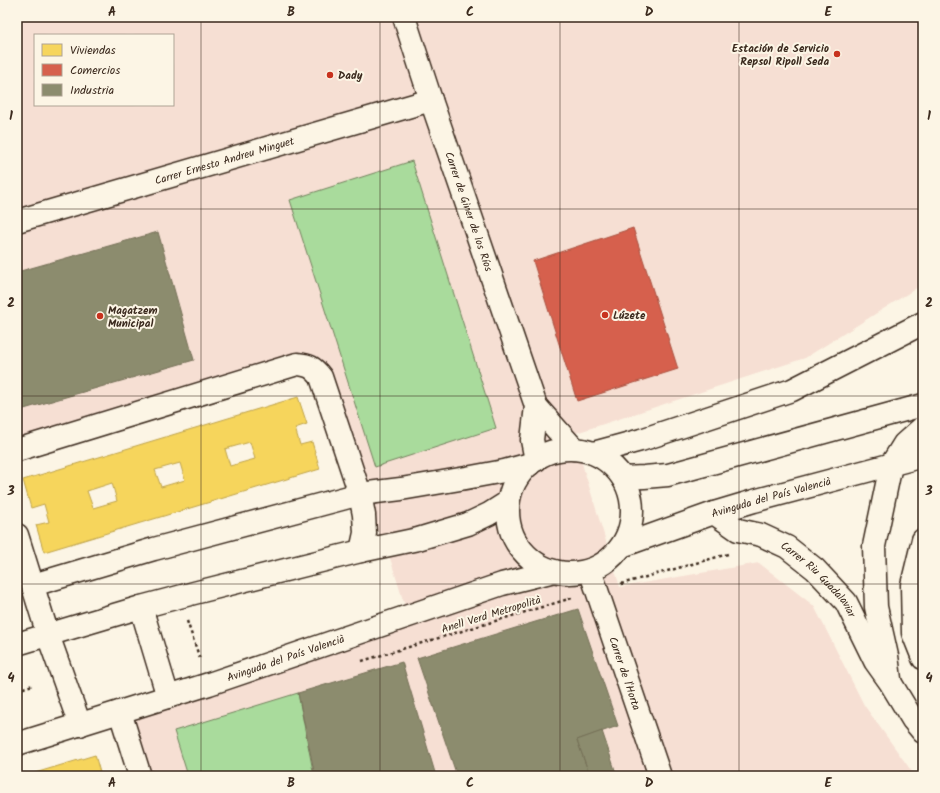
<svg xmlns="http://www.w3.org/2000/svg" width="940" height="793" viewBox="0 0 940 793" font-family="Kalam,sans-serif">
	<rect width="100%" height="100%" fill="#fcf5e5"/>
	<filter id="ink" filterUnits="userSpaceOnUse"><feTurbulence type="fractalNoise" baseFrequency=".025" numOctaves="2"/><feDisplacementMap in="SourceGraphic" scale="8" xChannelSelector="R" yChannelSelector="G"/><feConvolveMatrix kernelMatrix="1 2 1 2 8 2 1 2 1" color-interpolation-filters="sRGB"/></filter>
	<g filter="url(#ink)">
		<!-- built -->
		<path fill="#f6dfd3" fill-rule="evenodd" d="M17 17H923V284L805 358 573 434 620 587 759 563 814 606 864 705 915 776H140L120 712 408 616 389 555 360 493 314 369 17 450ZM35 35H173V105H35Z"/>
		<!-- green -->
		<g fill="#a9db9c" stroke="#72825d">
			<polygon points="412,161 496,428 375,467 290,200"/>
			<polygon points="298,693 314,776 188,776 174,731"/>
		</g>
		<!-- homes -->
		<g fill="#f6d55c" stroke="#bea249" fill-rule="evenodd">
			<path d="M298 397 307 424 295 428 300 445 312 442 320 469 44 552 36 525 49 522 44 504 31 508 23 480ZM250 442 255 459 230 466 225 449ZM180 463 185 480 161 487 155 470ZM112 483 117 501 93 508 87 491Z"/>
			<polygon points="95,755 101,776 36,776 35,773"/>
		</g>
		<!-- shops -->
		<polygon fill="#d6604d" stroke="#a8503f" points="633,228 678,369 577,401 533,261"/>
		<!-- industry -->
		<g fill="#8c8c6e" stroke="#746f56">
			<polygon points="158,232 194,360 17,411 17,272"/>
			<polygon points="578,609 618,726 577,740 590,776 457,776 417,658"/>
			<polygon points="402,662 436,776 315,776 298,693"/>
			<polygon points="602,731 617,776 590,776 577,740"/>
		</g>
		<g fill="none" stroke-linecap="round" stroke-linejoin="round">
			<defs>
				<g id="minor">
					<path id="s1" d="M404 17 431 100 536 406 574 449"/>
					<path id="s2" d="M17 221 431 100"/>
					<circle cx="570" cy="511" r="62"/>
					<path d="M17 450 297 364C309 365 313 367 321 377L360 494 364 515 365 533 361 551"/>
					<polyline points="593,453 641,440 792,390 923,323"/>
					<polyline points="536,460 532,440 536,406"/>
					<polyline points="623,478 644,477 668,475 923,405"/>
					<path id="s3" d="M714 513 738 530 761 535 787 547 815 569 846 602 875 661 890 682 913 720 923 732"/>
					<polyline points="17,535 48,635 80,725"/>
					<polyline points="923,540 912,585 913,633 923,658"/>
					<path id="s4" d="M622 546 714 513 754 501 923 456"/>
					<path id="s5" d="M590 570 660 776"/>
					<polyline points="33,585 154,549 360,494 401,489 466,478 504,471 530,464"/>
					<polyline points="141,607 168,697"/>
					<polyline points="17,644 141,607 194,593 361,551 418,539 468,524 489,514 508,502"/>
					<polyline points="890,679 887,656 876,607 874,546 891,465 904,444 923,427"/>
					<polyline points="120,712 140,776"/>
					<path id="s6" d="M17 744 209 684 502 584 554 571"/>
				</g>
			</defs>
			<!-- minor casing -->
			<use href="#minor" stroke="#3b2a1e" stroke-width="25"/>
			<!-- path -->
			<g stroke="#3b2a1e" stroke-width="2.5" stroke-dasharray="3 3" stroke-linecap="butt">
				<polyline points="621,584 728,554"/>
				<polyline points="187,621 200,659"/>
				<polyline points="362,661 572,598"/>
				<polyline points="17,690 33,685"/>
			</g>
			<!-- minor -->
			<use href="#minor" stroke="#fcf5e5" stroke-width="22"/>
		</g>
	</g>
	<!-- grid -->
	<path fill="none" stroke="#3b2a1e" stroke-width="1" stroke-opacity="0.55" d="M201 17V776M380 17V776M560 17V776M739 17V776M17 209H923M17 396H923M17 584H923"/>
	<!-- markers -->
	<g fill="#c8321e" stroke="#fcf5e5" stroke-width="1.5">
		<circle cx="837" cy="54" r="4"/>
		<circle cx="330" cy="75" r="4"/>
		<circle cx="605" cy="315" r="4"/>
		<circle cx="100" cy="316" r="4"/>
	</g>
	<g text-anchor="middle" stroke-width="4" stroke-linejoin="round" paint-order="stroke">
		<!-- poi labels -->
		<g font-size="11" font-weight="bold" fill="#3b2a1e" stroke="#fcf5e5" text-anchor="start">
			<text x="829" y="52" text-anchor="end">Estación de Servicio<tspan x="829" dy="13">Repsol Ripoll Seda</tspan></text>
			<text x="338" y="79">Dady</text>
			<text x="108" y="314">Magatzem<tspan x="108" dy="13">Municipal</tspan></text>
			<text x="613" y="319">Lúzete</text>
		</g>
		<!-- street labels -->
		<g font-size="11" fill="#3b2a1e" stroke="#fcf5e5">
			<text dy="4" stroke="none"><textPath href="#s2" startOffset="216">Carrer Ernesto Andreu Minguet</textPath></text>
			<text dy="4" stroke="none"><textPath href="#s1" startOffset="205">Carrer de Giner de los Ríos</textPath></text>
			<text dy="4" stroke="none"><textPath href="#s4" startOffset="157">Avinguda del País Valencià</textPath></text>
			<text dy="4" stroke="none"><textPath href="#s3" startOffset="127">Carrer Riu Guadalaviar</textPath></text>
			<text transform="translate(491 614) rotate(-17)" y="4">Anell Verd Metropolità</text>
			<text dy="4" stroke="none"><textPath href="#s6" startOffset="282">Avinguda del País Valencià</textPath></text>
			<text dy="4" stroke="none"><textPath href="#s5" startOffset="109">Carrer de l'Horta</textPath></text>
		</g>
	</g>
	<!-- margin -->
	<rect width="940" height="793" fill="none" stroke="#fcf5e5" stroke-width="44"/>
	<!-- legend -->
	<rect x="34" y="34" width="140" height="72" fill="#fcf5e5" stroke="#afa495"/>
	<rect x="42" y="44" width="20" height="12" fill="#f6d55c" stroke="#afa495"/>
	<text x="70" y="54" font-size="12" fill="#3b2a1e">Viviendas</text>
	<rect x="42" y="64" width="20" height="12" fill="#d6604d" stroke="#afa495"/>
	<text x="70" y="74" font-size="12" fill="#3b2a1e">Comercios</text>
	<rect x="42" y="84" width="20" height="12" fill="#8c8c6e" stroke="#afa495"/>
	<text x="70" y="94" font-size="12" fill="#3b2a1e">Industria</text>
	<rect x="22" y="22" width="896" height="749" fill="none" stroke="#3b2a1e" stroke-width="1.5"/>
	<g font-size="13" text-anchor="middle" font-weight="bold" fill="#3b2a1e">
		<text x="112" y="16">A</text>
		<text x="291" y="16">B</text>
		<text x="470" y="16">C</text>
		<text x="649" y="16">D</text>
		<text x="828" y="16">E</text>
		<text x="11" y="120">1</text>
		<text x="929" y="120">1</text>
		<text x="11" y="307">2</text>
		<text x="929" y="307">2</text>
		<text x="11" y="495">3</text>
		<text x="929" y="495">3</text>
		<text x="11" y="682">4</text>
		<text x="929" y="682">4</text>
		<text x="112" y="787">A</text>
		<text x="291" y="787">B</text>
		<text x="470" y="787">C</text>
		<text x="649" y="787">D</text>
		<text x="828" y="787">E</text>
	</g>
</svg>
